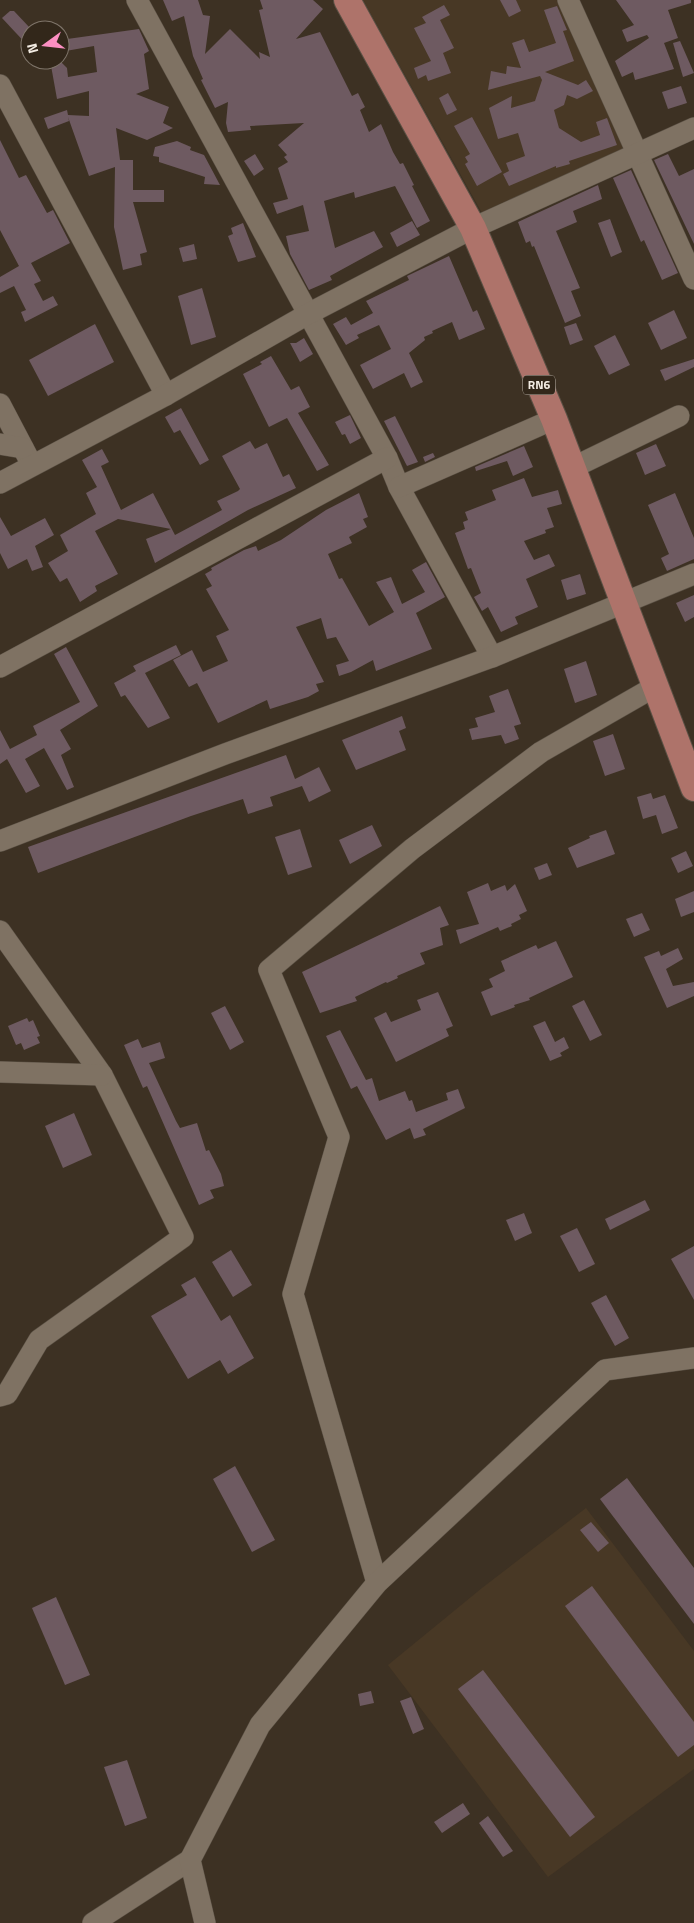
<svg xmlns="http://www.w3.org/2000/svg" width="694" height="1923" viewBox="0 0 694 1923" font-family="'Titillium Web',sans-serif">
	<rect width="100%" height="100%" fill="#3d3123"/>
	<!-- built -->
	<g fill="#483825">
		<polygon points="363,0 562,0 634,146 482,213"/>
		<polygon points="586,1508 694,1651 694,1769 548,1877 388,1665 482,1588"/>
	</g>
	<!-- building -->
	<g fill="#6e5a61">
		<polygon points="163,0 198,0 203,15 210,16 205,54 230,29 260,59 259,52 270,57 259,10 263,9 260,0 313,0 323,9 296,39 320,32 352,96 358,93 365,107 360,110 369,132 381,124 393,152 400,164 403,163 414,185 412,186 430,221 417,228 395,186 355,198 354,192 324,201 335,248 374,231 383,247 330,276 332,280 309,290 290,254 286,236 309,231 303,205 277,214 273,203 288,199 278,168 288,162 284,157 287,155 278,145 304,123 250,126 251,130 228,132 226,123 228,102 215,108 201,80 203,79 193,56 184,16 172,21"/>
		<polygon points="500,0 516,0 521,11 509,17"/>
		<polygon points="616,0 691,0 691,3 668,10 678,38 664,43 674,69 635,80 633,72 622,77 615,61 649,38 647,35 627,42 622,30 634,25"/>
		<polygon points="444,5 450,15 440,20 454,48 443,53 451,73 428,81 426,75 418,79 414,68 431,61 414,28 426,23 422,17"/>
		<polygon points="557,6 567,30 563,31 574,61 545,72 578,85 586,80 593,91 577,99 567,95 564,105 554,110 559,128 581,142 600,135 596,122 607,118 617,145 569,161 570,164 556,168 556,166 509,186 503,174 509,171 506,163 525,156 518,133 498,139 489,108 512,96 511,108 535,101 542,80 540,76 488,90 491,71 506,74 507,66 521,68 512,43 524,39 529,52 556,43 544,10"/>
		<polygon points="10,11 14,11 30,28 30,48 2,18"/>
		<polygon points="139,29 149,51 144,54 149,89 136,94 169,107 163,123 173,128 147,140 116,128 120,160 133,160 133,190 164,190 164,202 133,202 147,252 140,254 142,265 123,270 114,227 115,167 89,176 68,117 69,121 48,129 44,118 67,110 68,115 89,116 89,91 57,99 50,60 59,60 67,68 68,77 97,72 94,46 60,52 60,40"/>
		<polygon points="680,41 694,73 683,77 673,43"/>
		<polygon points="681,86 687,103 668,109 662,92"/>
		<polygon points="448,93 457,110 447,115 439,98"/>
		<polygon points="472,117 502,172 477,186 465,164 468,162 465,157 470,154 454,126"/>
		<polygon points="0,140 19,178 26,175 47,213 53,210 70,243 31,263 41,281 34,284 43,301 53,296 58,305 25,322 21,312 26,310 14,286 0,293 0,277 19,266 0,230"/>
		<polygon points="177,141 191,147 190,150 204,155 220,185 204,184 205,177 159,162 159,157 153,156 155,147"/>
		<polygon points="255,154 264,169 254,176 244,161"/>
		<polygon points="668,154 679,176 694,169 694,244 654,160"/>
		<polygon points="631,170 678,273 662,280 644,240 641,242 613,178"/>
		<polygon points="598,185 602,199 573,211 577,222 556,231 580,288 571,291 581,316 565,323 534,246 532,247 530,241 526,243 518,222"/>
		<polygon points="610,219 622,252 611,257 598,223"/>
		<polygon points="412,221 420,235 397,247 390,233"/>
		<polygon points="243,223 256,257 238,262 228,236 233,234 231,228"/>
		<polygon points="194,244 197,259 183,262 179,248"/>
		<polygon points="449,256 473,312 477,310 485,329 459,340 452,322 432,331 433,333 424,337 425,340 409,353 423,382 411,388 404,373 373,389 360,365 391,349 379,325 357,335 359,338 346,345 333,324 346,317 351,325 373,313 366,301 409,280 407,276"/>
		<polygon points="202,288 216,337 191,345 178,296"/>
		<polygon points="674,310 687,338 661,350 648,323"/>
		<polygon points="576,323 583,340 570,345 564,327"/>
		<polygon points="95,324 114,362 48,396 29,360"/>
		<polygon points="615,335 630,365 609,375 594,346"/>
		<polygon points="304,338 313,354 300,362 290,343 296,343"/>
		<polygon points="271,356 291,390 299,386 310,407 298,413 329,465 317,471 287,418 269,427 243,374 262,364 260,362"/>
		<polygon points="694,359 694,367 665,381 660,370"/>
		<polygon points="181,408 209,460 200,465 180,430 174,433 165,417"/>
		<polygon points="350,415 361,438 350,444 345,434 342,435 335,422"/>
		<polygon points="395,416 418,462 407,466 384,421"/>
		<polygon points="250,441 255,449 267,443 283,477 289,474 296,488 248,510 155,563 146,539 171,529 118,519 95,531 118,574 95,586 97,591 80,602 67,578 60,582 48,563 68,551 60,535 96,514 86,493 97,487 82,460 102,449 109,462 101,466 121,510 153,493 175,535 222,510 217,501 238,491 240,489 222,456"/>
		<polygon points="656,444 666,466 645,475 636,453"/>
		<polygon points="524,446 533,467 513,476 507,461 476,471 475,467"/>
		<polygon points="433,453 435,457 425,462 423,457"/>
		<polygon points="524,478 532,497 558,490 562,504 547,508 554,527 545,530 546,533 524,541 534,560 549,554 555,566 526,579 538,607 515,617 518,624 501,632 488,607 482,611 474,597 481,593 471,568 468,569 455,533 465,529 463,522 468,520 465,512 496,500 492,490"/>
		<polygon points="359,493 368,517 363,519 367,527 349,537 352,543 328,554 339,579 342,578 369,626 394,612 376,582 391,577 402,604 425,592 412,570 426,562 445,597 416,613 432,649 376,671 373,660 351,672 339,676 336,665 349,661 336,637 327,639 321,618 296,627 324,682 316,684 319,691 308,697 270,709 267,700 218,723 197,683 189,687 173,660 192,650 203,672 228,661 216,636 229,630 206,589 212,586 205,574 212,570 211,568 244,550 256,546 258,551 281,540 326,510"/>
		<polygon points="675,493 694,538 694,559 667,571 661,558 669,554 648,505"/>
		<polygon points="0,517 11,536 45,518 54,535 35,546 43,567 32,571 27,559 8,569 0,553"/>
		<polygon points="580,574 586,594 567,600 561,580"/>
		<polygon points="694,595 694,617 685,622 676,603"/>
		<polygon points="176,645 181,655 145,673 170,718 148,728 125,695 121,697 114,683 136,671 133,666"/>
		<polygon points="66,647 98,706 60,730 71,749 61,755 74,787 67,790 44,748 25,759 40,786 26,793 7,759 0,764 0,730 10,749 37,735 33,726 80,702 54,654"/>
		<polygon points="586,661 597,695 575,703 564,669"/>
		<polygon points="508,689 521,724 514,726 519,739 505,744 501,735 472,740 469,729 478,727 475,718 495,712 489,696"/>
		<polygon points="402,716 406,728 399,731 406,750 356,770 342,740"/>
		<polygon points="613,734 625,769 605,776 593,741"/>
		<polygon points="286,755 295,779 319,767 331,791 309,802 302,786 270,797 273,806 248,814 243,799 191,816 38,873 28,847"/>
		<polygon points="651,793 653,799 665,795 678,828 662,834 656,815 643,819 637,797"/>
		<polygon points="372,825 382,846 350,864 339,840"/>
		<polygon points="300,829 312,867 288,875 275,837"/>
		<polygon points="606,830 615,854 577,868 568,848 590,838 589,836"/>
		<polygon points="686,851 693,866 678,873 671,858"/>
		<polygon points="547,863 552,875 539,880 534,868"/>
		<polygon points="488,883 491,891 505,885 507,891 515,884 527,911 519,915 521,919 511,924 512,926 500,931 498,927 460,944 456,930 479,924 467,892"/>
		<polygon points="694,891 694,912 681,917 675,899"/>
		<polygon points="440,906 449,925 440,928 443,945 420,953 425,964 397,976 398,978 387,983 386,982 355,997 357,1001 320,1013 302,972"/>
		<polygon points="642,913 650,930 634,937 626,919"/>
		<polygon points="556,941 573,977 529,998 530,1000 514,1005 515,1007 491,1016 481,992 493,987 489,979 505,971 501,961 536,945 538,949"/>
		<polygon points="678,948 683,959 666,969 673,986 694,982 694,996 667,1008 644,957 659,951 661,956"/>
		<polygon points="438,992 453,1026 446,1029 449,1036 396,1062 374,1018 386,1012 391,1022 421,1010 417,1000"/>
		<polygon points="584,1000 602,1035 590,1041 572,1006"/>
		<polygon points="225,1006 244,1042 230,1050 211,1013"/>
		<polygon points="27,1018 29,1022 33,1020 40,1036 37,1037 40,1043 24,1050 21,1043 16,1045 8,1026"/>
		<polygon points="545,1021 555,1042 564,1037 569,1048 560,1053 562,1056 550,1061 533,1026"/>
		<polygon points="340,1030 366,1080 372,1078 379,1101 405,1091 409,1101 412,1100 416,1112 448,1100 446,1093 458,1089 465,1108 423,1129 426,1135 414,1139 410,1128 386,1140 357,1086 351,1089 326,1036"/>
		<polygon points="138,1039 142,1048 160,1042 165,1058 149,1063 176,1121 180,1128 197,1123 206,1151 209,1150 221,1174 224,1186 210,1190 214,1198 199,1205 147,1086 143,1088 124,1045"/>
		<polygon points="74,1113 92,1155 63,1168 45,1126"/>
		<polygon points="645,1200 650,1210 610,1230 605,1219"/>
		<polygon points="524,1213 532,1233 515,1241 506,1220"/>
		<polygon points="577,1228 595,1264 579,1272 560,1236"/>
		<polygon points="694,1246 694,1300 671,1259"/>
		<polygon points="231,1250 252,1285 233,1297 212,1262"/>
		<polygon points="195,1277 221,1321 230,1315 254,1358 228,1374 220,1360 188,1379 151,1316 187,1295 181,1285"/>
		<polygon points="606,1295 629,1338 615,1346 591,1303"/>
		<polygon points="235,1466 275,1540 252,1552 213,1479"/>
		<polygon points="627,1478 694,1568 694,1624 600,1499"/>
		<polygon points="591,1522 609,1543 598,1552 580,1530"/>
		<polygon points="592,1586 694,1722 694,1745 678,1757 565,1606"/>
		<polygon points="56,1597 90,1675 65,1685 32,1608"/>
		<polygon points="483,1670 595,1817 570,1837 458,1689"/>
		<polygon points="371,1691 374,1703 360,1706 358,1694"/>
		<polygon points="411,1697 424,1729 413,1734 400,1701"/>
		<polygon points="127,1760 147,1818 125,1826 104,1767"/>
		<polygon points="463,1803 470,1814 442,1833 434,1822"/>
		<polygon points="488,1816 513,1851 503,1857 479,1823"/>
	</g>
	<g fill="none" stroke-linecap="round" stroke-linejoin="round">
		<defs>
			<g id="minor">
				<polyline points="137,0 387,458 399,487 492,657"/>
				<polyline points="568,0 694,279"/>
				<polyline points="0,85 166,395"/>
				<polyline points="0,404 32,465"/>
				<polyline points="0,444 23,448"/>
				<polyline points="572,468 679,416"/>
				<polyline points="0,483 166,395 308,314 473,228 694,128"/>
				<polyline points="399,487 554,419"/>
				<polyline points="0,667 387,458"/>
				<polyline points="0,841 225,754 492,657 694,574"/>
				<polyline points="0,931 102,1075 183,1237 39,1340 7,1394 0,1396"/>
				<polyline points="0,1072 102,1075"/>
				<polyline points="377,1583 293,1294 339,1137 269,970 412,849 541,752 656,686"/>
				<polyline points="93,1923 190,1860"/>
				<polyline points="205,1923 190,1860 260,1725 377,1583 605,1370 694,1358"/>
			</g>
			<polyline id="major" points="347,0 473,228 554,419 694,788"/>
		</defs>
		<!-- minor casing -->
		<use href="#minor" stroke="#5a5044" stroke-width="22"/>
		<!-- major casing -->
		<use href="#major" stroke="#5a5044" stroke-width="28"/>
		<!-- minor -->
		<use href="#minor" stroke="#7f7263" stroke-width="21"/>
		<!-- major -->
		<use href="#major" stroke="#ae736a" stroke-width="26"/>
	</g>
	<g text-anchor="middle" stroke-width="4" stroke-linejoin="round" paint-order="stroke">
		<!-- shield labels -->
		<rect fill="#32271a" stroke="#b8b0a6" stroke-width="1" x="523" y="375.5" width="32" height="19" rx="4"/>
		<g font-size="12" font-weight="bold" fill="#f2ebe2">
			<text x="539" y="389">RN6</text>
		</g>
	</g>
	<!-- north arrow -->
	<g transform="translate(45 45) rotate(255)"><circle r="24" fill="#32271a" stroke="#7f756a"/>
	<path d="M0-4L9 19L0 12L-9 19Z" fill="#fc8fc2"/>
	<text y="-8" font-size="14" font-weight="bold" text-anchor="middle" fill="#f2ebe2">N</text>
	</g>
</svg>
